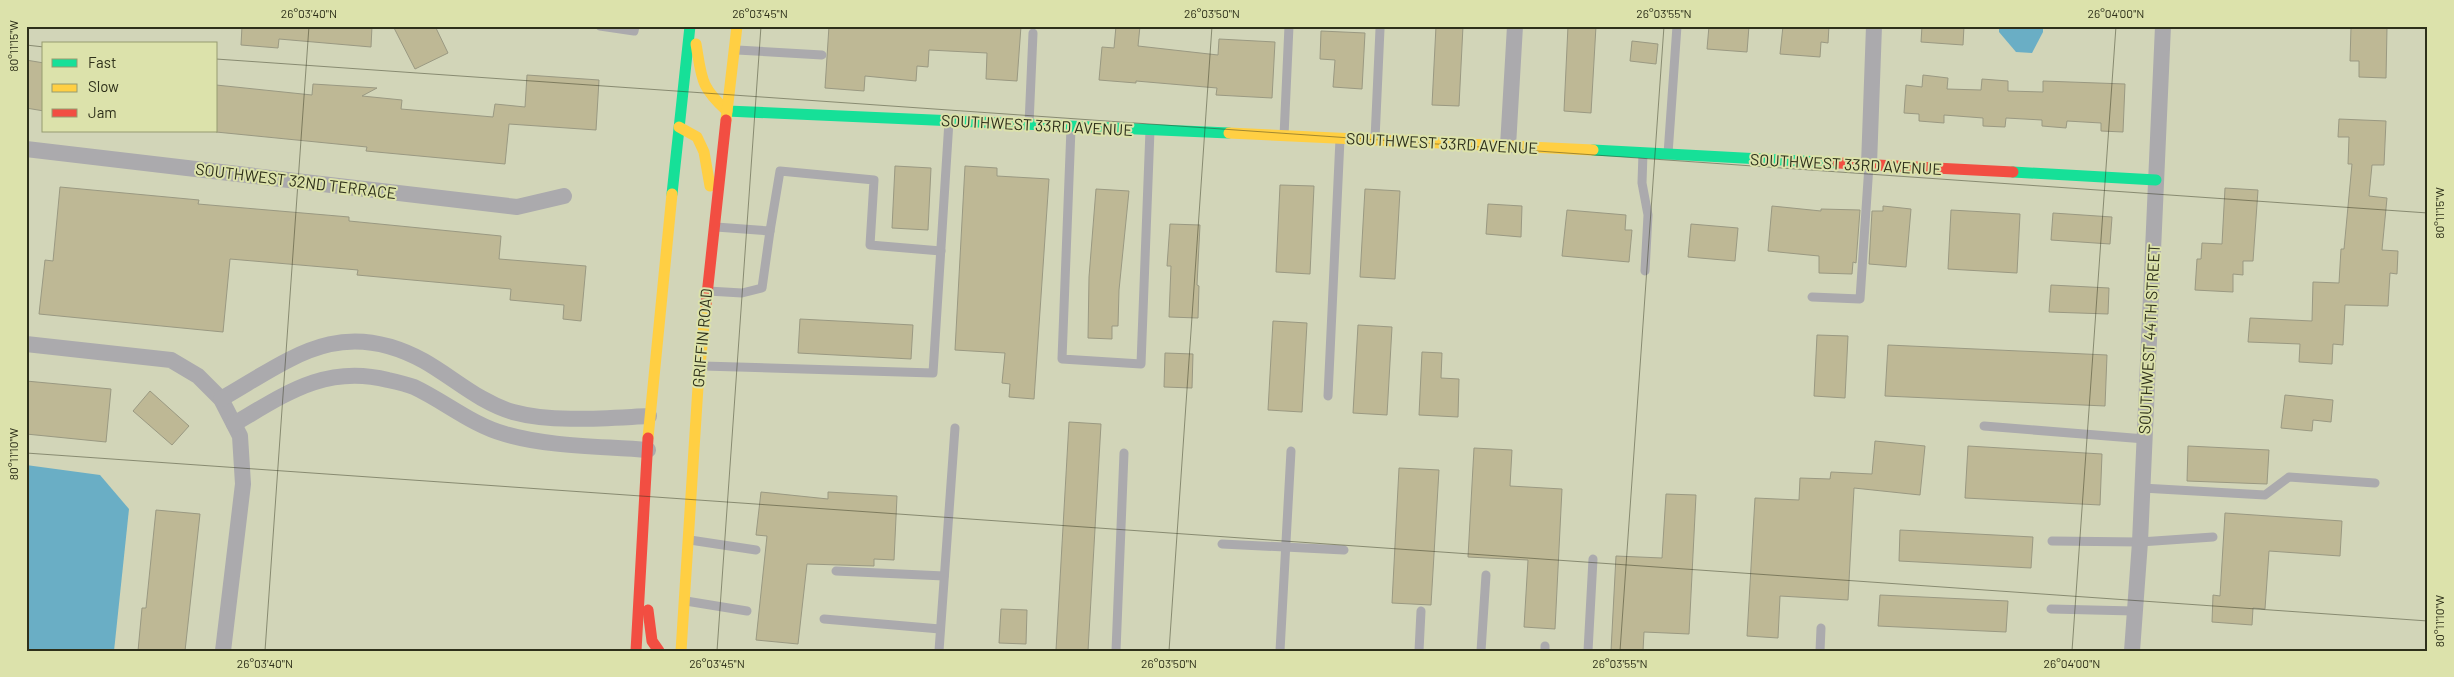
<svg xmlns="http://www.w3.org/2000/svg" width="2454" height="677" viewBox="0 0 2454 677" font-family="Barlow,sans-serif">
	<rect width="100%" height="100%" fill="#d2d5b8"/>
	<!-- water -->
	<g fill="#6aaec5">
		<polygon points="1999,26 2043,26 2043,32 2032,53 2016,52 1999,32"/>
		<polygon points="26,465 100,475 129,509 114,651 26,651"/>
	</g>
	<!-- building -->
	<g fill="#beb895" stroke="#9a9982">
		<polygon points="242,26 372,26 371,47 279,39 278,48 241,45"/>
		<polygon points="393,26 435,26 448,53 415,69"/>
		<polygon points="829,26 1021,26 1017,81 986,79 987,53 929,50 928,67 917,66 916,81 865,76 864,91 825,88"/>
		<polygon points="1116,26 1140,26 1138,46 1218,55 1219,39 1275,42 1272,98 1216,95 1217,88 1136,81 1136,83 1099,80 1102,47 1114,48"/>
		<polygon points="1436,26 1463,26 1459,106 1432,105"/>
		<polygon points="1568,26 1596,26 1591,113 1564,111"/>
		<polygon points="1709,26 1749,26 1747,52 1707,49"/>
		<polygon points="1783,26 1829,26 1828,43 1821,42 1820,57 1780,54"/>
		<polygon points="1922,26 1964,26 1963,45 1921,42"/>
		<polygon points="2351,27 2387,28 2386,78 2359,77 2359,61 2350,61"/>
		<polygon points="1321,31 1365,33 1362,89 1333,87 1335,60 1320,59"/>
		<polygon points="1632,41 1658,44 1656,64 1630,61"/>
		<polygon points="26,60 44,63 44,111 26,108"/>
		<polygon points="527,75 599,80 596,130 509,124 505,164 366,151 367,147 216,132 216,85 312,95 313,84 377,88 362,96 402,100 401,109 493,117 495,104 525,107"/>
		<polygon points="1923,75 1948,78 1947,89 1981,90 1982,79 2008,81 2008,91 2043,92 2043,81 2125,84 2123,132 2101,131 2101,123 2067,121 2066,128 2042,126 2042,120 2006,118 2005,127 1983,126 1983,118 1944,115 1944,123 1919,121 1919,114 1904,113 1906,85 1922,87"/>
		<polygon points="2339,119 2386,121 2384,165 2372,165 2369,196 2387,198 2382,250 2398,251 2397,274 2390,273 2388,306 2345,305 2343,345 2333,344 2332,364 2299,362 2300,344 2248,342 2250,318 2312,321 2313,282 2339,283 2341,249 2344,249 2352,164 2348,164 2349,137 2338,137"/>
		<polygon points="895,166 931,168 928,230 892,228"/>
		<polygon points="965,166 997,168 997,176 1049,179 1034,399 1009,397 1010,384 1002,383 1005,353 955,350"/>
		<polygon points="1280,185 1314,186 1310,274 1276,272"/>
		<polygon points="60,187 199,200 198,204 349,217 349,221 501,236 499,259 586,266 581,321 563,319 564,305 510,300 511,289 357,275 358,270 230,259 223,332 39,314 45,260 53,261"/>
		<polygon points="2225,188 2258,190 2253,261 2243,261 2243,275 2233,274 2233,292 2195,290 2197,259 2201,259 2202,243 2222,244"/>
		<polygon points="1096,189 1129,191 1119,290 1118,326 1112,326 1112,339 1088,338 1089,277"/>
		<polygon points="1365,189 1400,191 1395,279 1360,277"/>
		<polygon points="1488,204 1522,206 1521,237 1486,234"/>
		<polygon points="1772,206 1821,211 1821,209 1860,210 1856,263 1853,262 1852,274 1819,273 1819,256 1768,251"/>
		<polygon points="1883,206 1911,209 1906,267 1869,264 1872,211 1883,211"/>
		<polygon points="1567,210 1626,215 1625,230 1632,230 1629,262 1562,256"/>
		<polygon points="1951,210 2020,214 2017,273 1948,269"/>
		<polygon points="2053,213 2112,217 2110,244 2051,240"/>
		<polygon points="1170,224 1200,225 1197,285 1199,286 1198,318 1169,317 1171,266 1167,266"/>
		<polygon points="1691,224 1738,228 1735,261 1688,257"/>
		<polygon points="2051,285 2109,288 2108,314 2049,312"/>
		<polygon points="800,319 913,325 911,359 798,353"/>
		<polygon points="1273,321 1307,323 1302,412 1268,410"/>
		<polygon points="1358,325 1392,327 1387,415 1353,413"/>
		<polygon points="1817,335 1848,336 1845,398 1814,396"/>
		<polygon points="1888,345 2107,355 2105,406 1885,396"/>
		<polygon points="1422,352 1442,353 1441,378 1459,379 1458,417 1419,415"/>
		<polygon points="1165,353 1193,354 1192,388 1164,387"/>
		<polygon points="26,381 111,389 106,442 26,434"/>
		<polygon points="150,391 189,426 172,445 133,411"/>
		<polygon points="2285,395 2333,400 2331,422 2313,420 2312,431 2281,428"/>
		<polygon points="1069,422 1101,424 1088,651 1056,650"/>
		<polygon points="1875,441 1925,446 1920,495 1854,488 1848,600 1780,596 1778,638 1747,636 1755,498 1799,500 1800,478 1830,479 1831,472 1872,474"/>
		<polygon points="1968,446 2102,454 2100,505 1965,498"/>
		<polygon points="2188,446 2269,450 2267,484 2187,481"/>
		<polygon points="1474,448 1512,450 1510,486 1562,489 1555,629 1524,627 1528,560 1468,557"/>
		<polygon points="1399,468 1439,470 1431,605 1392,603"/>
		<polygon points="761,492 828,499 828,492 897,496 894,560 874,559 874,566 807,564 798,644 756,640 767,536 756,535"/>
		<polygon points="1666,494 1696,495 1689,634 1644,632 1643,651 1611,651 1616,556 1662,558"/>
		<polygon points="156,510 200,514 185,651 138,651 142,608 146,608"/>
		<polygon points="2225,513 2342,521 2340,556 2269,551 2265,609 2253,608 2252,625 2212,622 2213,595 2220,596"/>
		<polygon points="1900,530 2033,537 2031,568 1899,561"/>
		<polygon points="1880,595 2008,601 2006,632 1878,626"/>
		<polygon points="1001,609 1027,610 1026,644 999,643"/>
	</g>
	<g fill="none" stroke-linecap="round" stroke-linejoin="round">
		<!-- lane -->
		<g stroke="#abaaad" stroke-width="9">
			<polyline points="600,26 634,31 635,26"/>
			<polyline points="737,50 822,55"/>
			<polyline points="1029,124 1033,33"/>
			<polyline points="1071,128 1062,359 1141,364 1150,130"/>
			<polyline points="1284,136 1289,26"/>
			<polyline points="1375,139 1380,29"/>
			<polyline points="1643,153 1642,183 1648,215 1645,271"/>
			<polyline points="1668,154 1677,26"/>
			<polyline points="716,227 770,231 780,171 874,180 870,245 941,251"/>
			<polyline points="708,291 742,293 762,288 770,231"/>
			<polyline points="1812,297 1860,299 1869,165"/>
			<polyline points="703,366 933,373 949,121"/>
			<polyline points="1328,396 1340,139"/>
			<polyline points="1984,426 2145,439"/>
			<polyline points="2142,488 2265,495 2289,477 2375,483"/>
			<polyline points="690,540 756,550"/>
			<polyline points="2052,541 2140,542 2213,537"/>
			<polyline points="1222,544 1344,550"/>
			<polyline points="836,571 944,576"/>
			<polyline points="686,601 747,611"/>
			<polyline points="2051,609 2134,611"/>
			<polyline points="824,619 940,629"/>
			<polyline points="939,651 955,428"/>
			<polyline points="1116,651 1124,453"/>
			<polyline points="1280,651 1291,451"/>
			<polyline points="1419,651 1421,611"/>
			<polyline points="1481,651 1486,575"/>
			<polyline points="1545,651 1545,646"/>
			<polyline points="1588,651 1593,559"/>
			<polyline points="1820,651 1821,628"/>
		</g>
		<!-- street -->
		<g stroke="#abaaad" stroke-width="16">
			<polyline points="1508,146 1515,26"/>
			<polyline points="26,149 517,207 564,196"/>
			<polyline points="1869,165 1874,26"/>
			<polyline points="26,344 171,360 198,376 221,399 240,436 243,484 223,651"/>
			<path d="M221 399C291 359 340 315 424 361 454 378 479 402 513 412 553 423 607 418 649 416"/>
			<path d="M234 424C285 394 326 364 388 380 397 382 406 384 414 387 444 401 472 425 505 434 550 447 601 446 648 450"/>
			<polyline points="2132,651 2140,542 2163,26"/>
		</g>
		<!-- fast -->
		<g stroke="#16e098" stroke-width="11">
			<polyline points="727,111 1229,133"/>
			<polyline points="1593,150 1838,163"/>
			<polyline points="2013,172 2156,180"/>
			<polyline points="672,194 690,26"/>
		</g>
		<!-- slow -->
		<g stroke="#ffcf43" stroke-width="11">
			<path d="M696 44C702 79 700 86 727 111"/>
			<polyline points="726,120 737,26"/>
			<polyline points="679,127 697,137 704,152 710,186"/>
			<polyline points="1229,133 1593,150"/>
			<polyline points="648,438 672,194"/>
			<polyline points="681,651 698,387 706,304"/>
		</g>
		<!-- jam -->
		<g stroke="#f24e42" stroke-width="11">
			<polyline points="1838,163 2013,172"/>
			<polyline points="706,304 726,120"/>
			<polyline points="648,610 652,641 659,651"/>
			<polyline points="636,651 648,438"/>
		</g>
	</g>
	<!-- ticks -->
	<path fill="none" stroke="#2e301a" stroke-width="1" stroke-opacity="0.45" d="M26 45 44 47M216 59 2428 213M26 453 2428 621M265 651 309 26M717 651 761 26M1169 651 1212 26M1620 651 1664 26M2072 651 2116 26"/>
	<g text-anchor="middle" stroke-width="4" stroke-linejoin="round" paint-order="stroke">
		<!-- street labels -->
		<g font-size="16" fill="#2e301a" stroke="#dce2ab">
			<text transform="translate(1037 125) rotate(3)" y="6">SOUTHWEST 33RD AVENUE</text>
			<text transform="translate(1442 143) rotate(3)" y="6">SOUTHWEST 33RD AVENUE</text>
			<text transform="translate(1846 164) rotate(3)" y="6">SOUTHWEST 33RD AVENUE</text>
			<text transform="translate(296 181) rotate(7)" y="6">SOUTHWEST 32ND TERRACE</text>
			<text transform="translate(702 338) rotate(-85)" y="6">GRIFFIN ROAD</text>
			<text transform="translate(2149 339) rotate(-87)" y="6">SOUTHWEST 44TH STREET</text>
		</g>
	</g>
	<!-- border -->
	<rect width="2454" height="677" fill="none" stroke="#dce2ab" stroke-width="55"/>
	<!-- legend -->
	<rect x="42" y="42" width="175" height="90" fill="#dce2ab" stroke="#969b71"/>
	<rect x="52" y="59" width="25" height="8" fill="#16e098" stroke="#969b71"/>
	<text x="88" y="68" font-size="15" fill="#2e301a">Fast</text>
	<rect x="52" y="84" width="25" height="8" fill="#ffcf43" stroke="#969b71"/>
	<text x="88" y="92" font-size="15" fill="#2e301a">Slow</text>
	<rect x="52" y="109" width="25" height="8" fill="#f24e42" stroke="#969b71"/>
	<text x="88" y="118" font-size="15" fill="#2e301a">Jam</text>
	<rect x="28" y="28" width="2398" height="622" fill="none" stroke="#2e301a" stroke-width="2"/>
	<g font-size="12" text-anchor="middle" fill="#2e301a">
		<text x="309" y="18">26°03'40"N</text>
		<text x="760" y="18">26°03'45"N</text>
		<text x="1212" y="18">26°03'50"N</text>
		<text x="1664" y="18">26°03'55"N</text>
		<text x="2116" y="18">26°04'00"N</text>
		<text transform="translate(14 46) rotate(-90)" y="4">80°11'15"W</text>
		<text transform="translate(2440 213) rotate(-90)" y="4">80°11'15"W</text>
		<text transform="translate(14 454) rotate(-90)" y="4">80°11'10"W</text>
		<text transform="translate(2440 621) rotate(-90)" y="4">80°11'10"W</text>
		<text x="265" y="668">26°03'40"N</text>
		<text x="717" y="668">26°03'45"N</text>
		<text x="1169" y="668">26°03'50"N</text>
		<text x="1620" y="668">26°03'55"N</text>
		<text x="2072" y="668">26°04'00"N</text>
	</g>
</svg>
